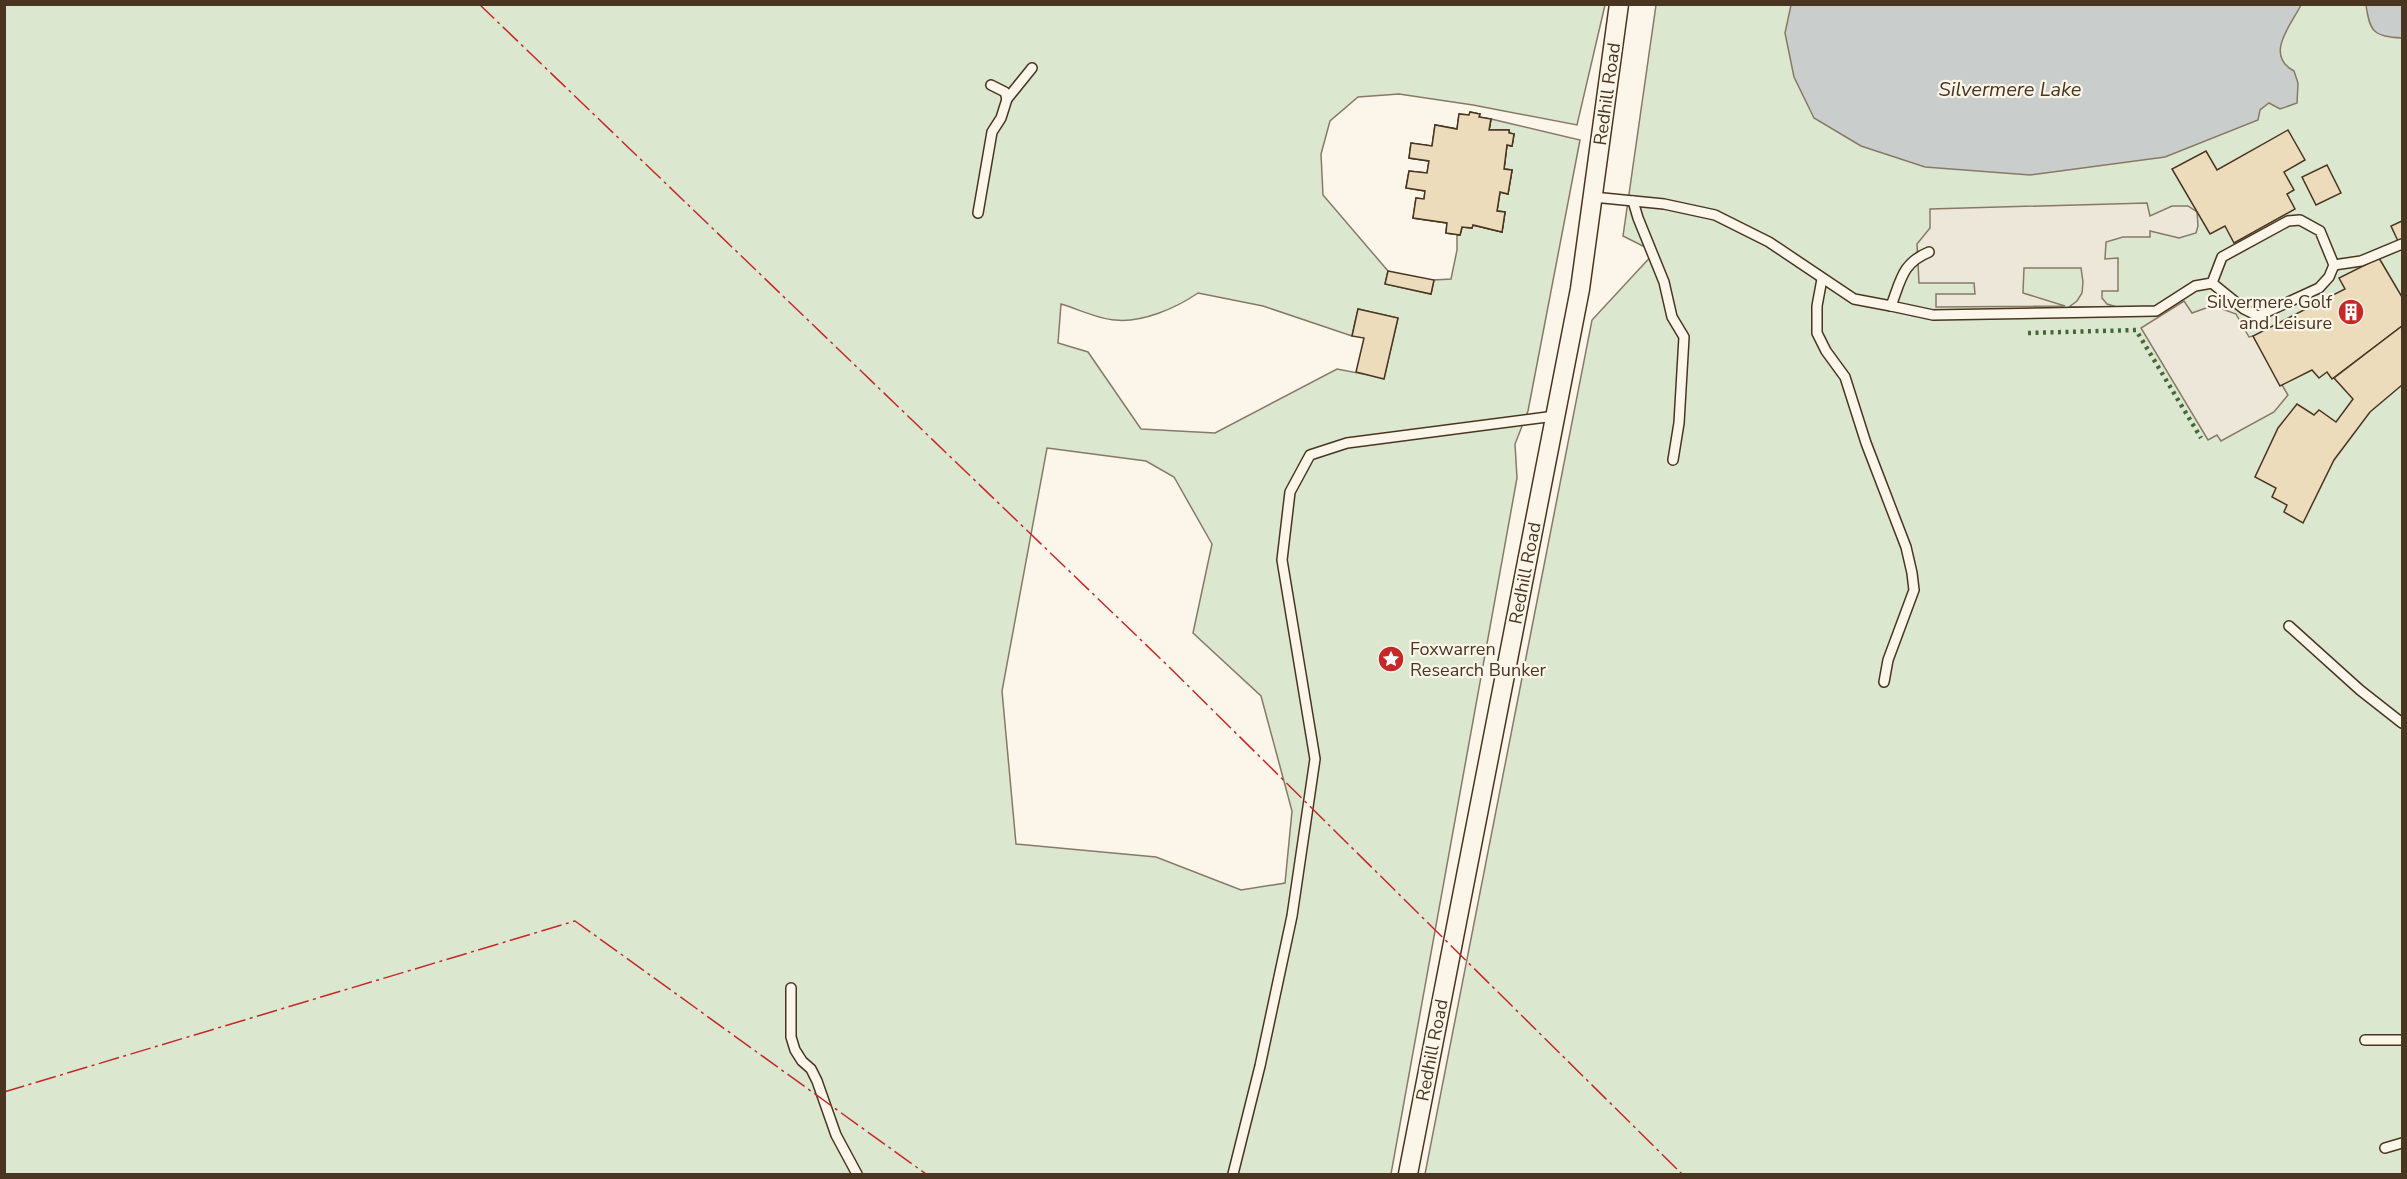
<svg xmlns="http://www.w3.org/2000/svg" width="2407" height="1179" viewBox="0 0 2407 1179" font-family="'Nunito Sans',sans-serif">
	<rect width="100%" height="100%" fill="#fbf6e9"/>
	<!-- green -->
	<g fill="#dce7d0" stroke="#887966" stroke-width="1.5" fill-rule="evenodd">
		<path d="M4 5H1605L1577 125 1473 105 1399 94 1358 97 1330 121 1321 154 1323 195 1388 271 1385 284 1431 294 1434 280 1451 279 1457 250V235H1460L1462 227 1472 228 1473 225 1502 232 1505 213 1497 211 1500 192 1508 193 1512 171 1504 169 1507 145 1512 146 1514 134 1509 133V130H1489L1491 119 1580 140 1528 411 1515 444 1517 478 1391 1174H5ZM1198 293 1263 306 1352 336 1358 309 1398 318 1384 378 1337 369 1215 433 1141 429 1088 352 1058 343 1061 304C1078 309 1098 319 1115 320 1142 323 1176 308 1198 293ZM1047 448 1146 461 1174 477 1212 544 1193 633 1261 696 1292 811 1285 883 1241 890 1156 857 1016 844 1002 691Z"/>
		<polygon points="1656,5 2402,5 2402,1174 1425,1174 1592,320 1655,252 1623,236"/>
	</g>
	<!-- parking -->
	<g fill="#ede7d9" stroke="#887966" stroke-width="1.5">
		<polygon points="2147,203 2150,216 2172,206 2188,206 2197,212 2198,226 2196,233 2179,238 2150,231 2150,237 2123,237 2106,242 2105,259 2118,258 2118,291 2102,291 2102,298 2107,304 2117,307 2069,307 2077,301 2082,293 2083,282 2081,268 2024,268 2023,293 2065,306 1936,307 1936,294 1975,294 1974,283 1919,283 1917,244 1930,228 1930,209"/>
		<polygon points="2184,301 2192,313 2206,308 2217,307 2236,314 2249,337 2253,336 2288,395 2274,412 2221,441 2217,435 2208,440 2141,328"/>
	</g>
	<!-- water -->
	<g fill="#c9cecd" stroke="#887966" stroke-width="1.5">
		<path d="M1791 5H2301C2291 25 2264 55 2294 71L2298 83 2297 103 2280 109 2269 103 2260 110 2258 120 2165 157 2030 175 1925 167 1861 146 1814 118 1794 77 1785 33Z"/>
		<path d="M2366 5H2402V38C2374 36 2370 33 2366 5Z"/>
	</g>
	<!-- building -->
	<g fill="#ecdcbc" stroke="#4a3520" stroke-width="1.5" fill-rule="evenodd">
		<path d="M1470 112 1480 114 1479 117 1491 119 1489 130H1509V133L1514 134 1512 146 1507 145 1504 169 1512 170 1508 194 1500 192 1497 211 1505 212 1502 232 1473 225 1472 228 1462 227 1460 235 1446 233 1447 223 1413 218 1416 198 1424 199 1425 191 1406 188 1409 171 1427 173 1429 161 1409 158 1411 143 1432 146 1435 125 1457 129 1459 114 1469 115ZM1444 136 1494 144 1484 212 1451 204V207L1433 205 1435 195 1438 196V191H1436Z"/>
		<polygon points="1470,112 1480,114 1479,117 1491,119 1489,130 1509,130 1509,133 1514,134 1512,146 1507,145 1504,169 1512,170 1508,194 1500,192 1497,211 1505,212 1502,232 1473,225 1472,228 1462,227 1460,235 1446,233 1447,223 1413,218 1416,198 1424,199 1425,191 1406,188 1409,171 1427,173 1429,161 1409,158 1411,143 1432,146 1435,125 1457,129 1459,114 1469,115"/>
		<polygon points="2288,130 2305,160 2284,172 2294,190 2287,194 2295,209 2234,243 2225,226 2210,234 2172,169 2206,151 2217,170"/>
		<polygon points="2327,165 2341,193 2316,205 2302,177"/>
		<polygon points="2402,221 2402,239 2398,241 2391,226"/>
		<polygon points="2379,258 2402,297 2402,326 2332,379 2327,372 2319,378 2312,370 2280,386 2253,336 2345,289 2339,278"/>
		<polygon points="1388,271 1434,280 1431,294 1385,284"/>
		<polygon points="1358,309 1398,318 1384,379 1356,372 1364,338 1352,336"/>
		<polygon points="2402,326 2402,385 2370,412 2334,460 2303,523 2284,512 2287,505 2272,497 2276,488 2255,477 2278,428 2297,404 2314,415 2319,410 2336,422 2353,399 2334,378"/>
	</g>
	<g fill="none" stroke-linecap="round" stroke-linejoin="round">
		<defs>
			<g id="service">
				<polyline points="991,85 1005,92 1007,99"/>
				<path d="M1593 197 1664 204 1715 215 1769 242 1854 299 1891 306C1901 280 1902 263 1929 252"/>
				<polyline points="1633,201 1638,218 1664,282 1672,317 1684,337 1679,423 1673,460"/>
				<polyline points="978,213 992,132 1001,118 1007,99 1032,68"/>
				<polyline points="2334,265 2361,261 2402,244"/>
				<polyline points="1822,279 1817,306 1817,333 1826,351 1845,377 1866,443 1906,547 1912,573 1914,590 1888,660 1884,682"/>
				<polyline points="1891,306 1933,315 2156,311 2195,286 2212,283 2222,257 2288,221 2300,220 2320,231 2334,265 2329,277 2319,288 2258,316 2244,309 2212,283"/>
				<polyline points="2289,626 2360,690 2402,723"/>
				<polyline points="791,988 791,1037 795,1050 802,1061 811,1069 817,1081 836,1135 857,1174"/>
				<polyline points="2365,1040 2402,1040"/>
				<polyline points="2385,1148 2402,1143"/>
				<polyline points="1233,1174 1260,1066 1292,916 1315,759 1282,560 1290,492 1310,455 1347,443 1555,416"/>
			</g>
			<polyline id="minor" points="1408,1174 1580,289 1619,4"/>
		</defs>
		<!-- service casing -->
		<use href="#service" stroke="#4a3520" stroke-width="12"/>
		<!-- minor casing -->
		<use href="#minor" stroke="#4a3520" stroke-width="21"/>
		<!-- service -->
		<use href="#service" stroke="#fbf6e9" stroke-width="9"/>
		<!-- minor -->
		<use href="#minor" stroke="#fbf6e9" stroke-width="18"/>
		<!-- hedge -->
		<polyline stroke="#436837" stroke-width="4.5" stroke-dasharray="3 4.5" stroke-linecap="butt" points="2028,333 2136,330 2201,438"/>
		<!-- power -->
		<g stroke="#c62828" stroke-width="1.5" stroke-dasharray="21 4.5 3 4.5" stroke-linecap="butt">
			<polyline points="479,4 1166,664 1682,1174"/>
			<polyline points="4,1092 575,921 926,1174"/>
		</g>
	</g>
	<!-- icons -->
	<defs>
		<symbol id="building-disc" viewBox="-11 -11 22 22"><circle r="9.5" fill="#c62828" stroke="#fbf6e9"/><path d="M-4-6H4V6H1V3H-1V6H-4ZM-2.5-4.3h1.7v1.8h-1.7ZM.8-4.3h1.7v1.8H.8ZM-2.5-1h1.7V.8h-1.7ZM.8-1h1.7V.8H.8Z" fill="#fff"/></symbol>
		<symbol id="sight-disc" viewBox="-11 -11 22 22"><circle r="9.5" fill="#c62828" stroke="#fbf6e9"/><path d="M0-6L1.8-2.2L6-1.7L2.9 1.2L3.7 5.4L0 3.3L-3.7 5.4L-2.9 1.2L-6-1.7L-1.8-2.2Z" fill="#fff"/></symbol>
	</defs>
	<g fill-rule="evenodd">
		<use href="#building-disc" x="2336" y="297" width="30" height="30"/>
		<use href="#sight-disc" x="1376" y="644" width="30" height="30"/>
	</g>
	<g text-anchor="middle" stroke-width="4.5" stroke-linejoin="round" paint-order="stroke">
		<!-- street labels -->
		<g font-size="18" fill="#4a3520" stroke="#fbf6e9">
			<text transform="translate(1607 94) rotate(-82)" y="6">Redhill Road</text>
			<text transform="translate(1525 573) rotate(-79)" y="6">Redhill Road</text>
			<text transform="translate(1432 1050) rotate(-79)" y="6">Redhill Road</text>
		</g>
		<!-- poi labels -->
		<g font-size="18" fill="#4a3520" stroke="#fbf6e9" text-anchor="end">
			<text x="2332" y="308">Silvermere Golf<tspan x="2332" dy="21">and Leisure</tspan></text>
			<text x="1410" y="655" text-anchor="start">Foxwarren<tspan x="1410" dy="21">Research Bunker</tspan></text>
		</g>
		<!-- water labels -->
		<g font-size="20" font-style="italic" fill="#4a3520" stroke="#fbf6e9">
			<text x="2010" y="96">Silvermere Lake</text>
		</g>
	</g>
	<!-- border -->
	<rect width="2407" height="1179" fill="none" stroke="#4a3520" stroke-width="12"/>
</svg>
